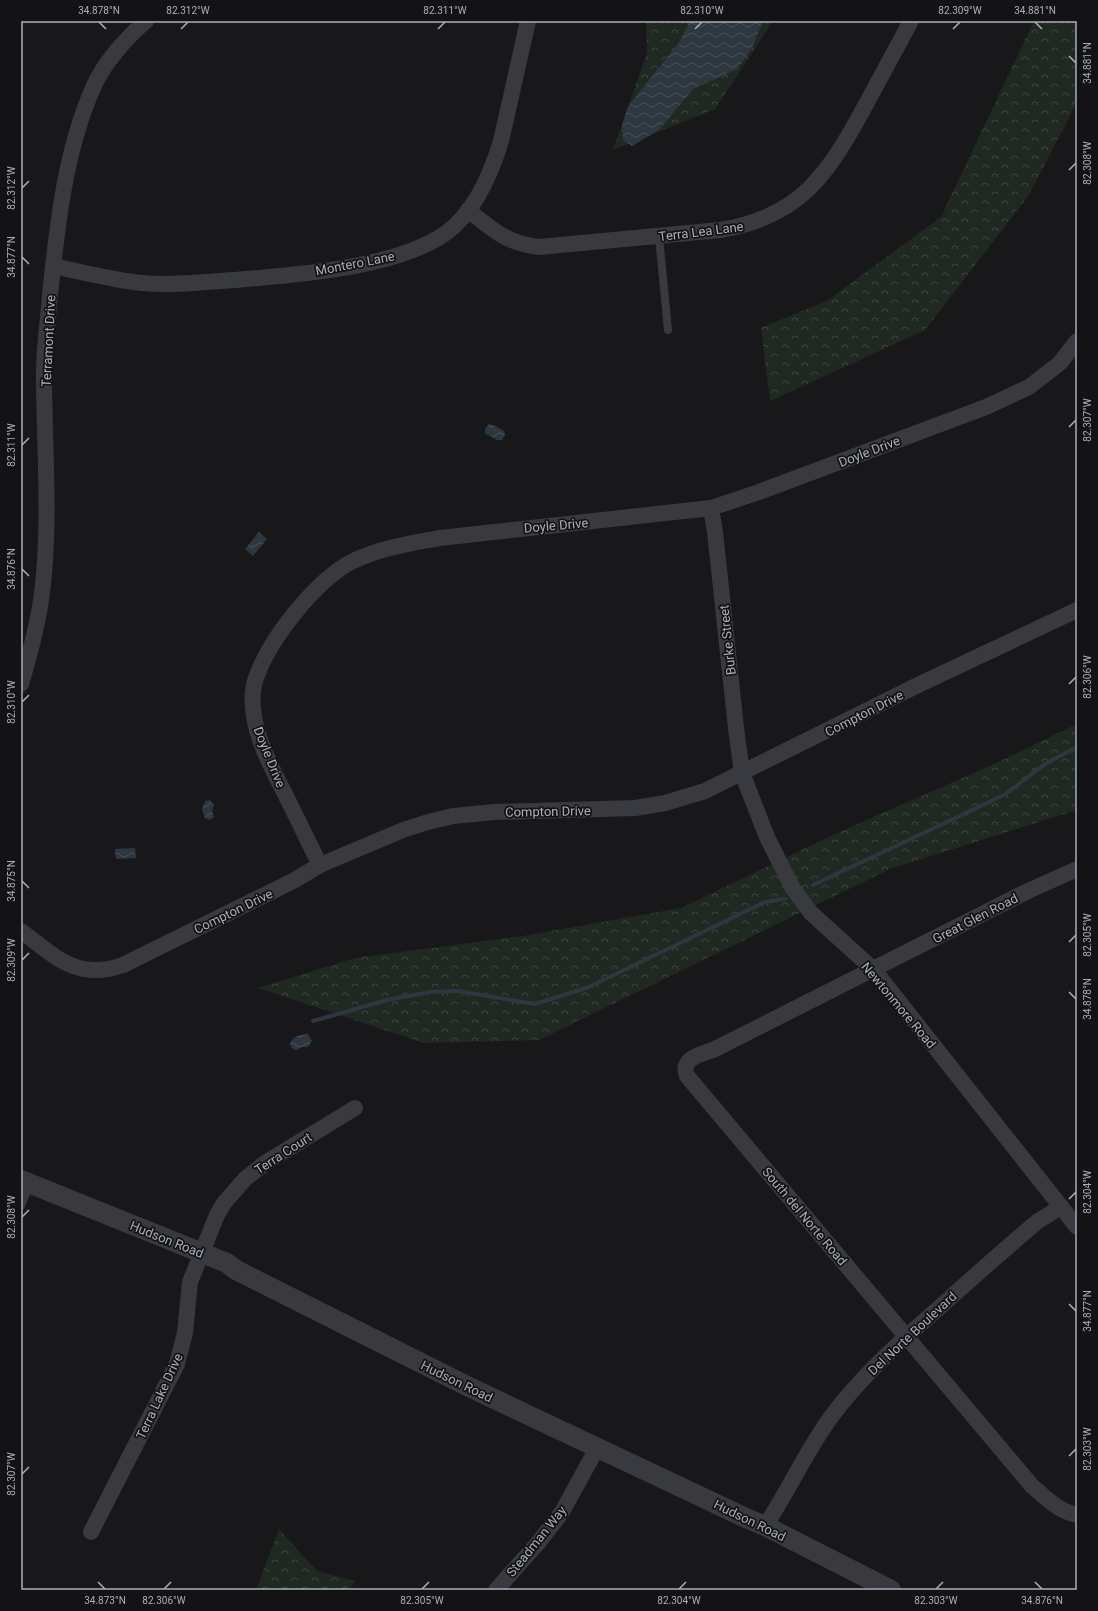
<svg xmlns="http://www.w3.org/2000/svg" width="1098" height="1611" viewBox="0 0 1098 1611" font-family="Roboto,sans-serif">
	<defs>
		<pattern id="forest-crowns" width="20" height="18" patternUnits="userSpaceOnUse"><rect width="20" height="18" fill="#202921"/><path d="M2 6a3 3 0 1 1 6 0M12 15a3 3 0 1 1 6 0" fill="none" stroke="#3e463f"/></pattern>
		<pattern id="water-waves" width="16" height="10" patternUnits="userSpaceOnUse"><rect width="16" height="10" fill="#2d3740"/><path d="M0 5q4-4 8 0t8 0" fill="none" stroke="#49515a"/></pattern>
	</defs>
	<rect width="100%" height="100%" fill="#18181a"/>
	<!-- forest -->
	<g fill="url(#forest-crowns)">
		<polygon points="646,21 773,21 715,109 613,150 647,53"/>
		<polygon points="1034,21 1077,21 1077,102 1029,195 925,330 770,401 761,328 827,301 941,217"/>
		<polygon points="1077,724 1077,810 890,869 539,1040 424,1043 258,988 355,958 523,936 681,908 835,834 992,765"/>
		<polygon points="279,1529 317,1571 355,1581 349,1590 256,1590"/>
	</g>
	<!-- water -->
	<g fill="url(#water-waves)">
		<polygon points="690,21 763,21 752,48 737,69 693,89 659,130 632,146 623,140 622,125 628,106 678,44"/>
		<polygon points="489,424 493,425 504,431 505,435 502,440 497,440 485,433 485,429"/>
		<polygon points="259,532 267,539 253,556 245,549"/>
		<polygon points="210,800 214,805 212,811 214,817 210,820 205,818 202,809 205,801"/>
		<polygon points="135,848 136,858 116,859 115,849"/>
		<path d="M308 1034 312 1041 308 1047H302L296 1050 292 1048 290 1044C293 1035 301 1035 308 1034Z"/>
	</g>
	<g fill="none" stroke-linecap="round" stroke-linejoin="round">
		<!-- stream -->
		<g stroke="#2d3740" stroke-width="4">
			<polyline points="813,885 1004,795 1045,764 1077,747"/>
			<polyline points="313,1021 387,1000 430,992 458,991 535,1004 589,987 765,902 785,899"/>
		</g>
		<!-- service -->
		<g stroke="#393a40" stroke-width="8">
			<polyline points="659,237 668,330"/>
			<polyline points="21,1206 30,1184"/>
		</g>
		<!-- minor -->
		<g stroke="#393a40" stroke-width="16">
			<path d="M468 210C493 230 506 243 539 247L720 230C801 217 828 174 865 106 880 78 896 49 911 21"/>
			<path d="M53 266C82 272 112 280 142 283 173 286 204 282 235 280 295 275 397 268 446 233 475 212 491 174 501 141L528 21"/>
			<polyline points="711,508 715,532 736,728 742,773 767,837 792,887 811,913 874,970 1077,1227"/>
			<path d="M21 684C30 654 38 624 42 593 51 521 44 447 44 374 44 348 48 321 50 295 57 227 65 151 93 88 103 64 126 38 146 21"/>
			<path d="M320 865C308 841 296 816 284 792 272 768 258 743 254 716 252 704 252 689 256 678 270 638 316 580 353 561 380 548 411 543 440 538L711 508 759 492 986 407 1029 387 1060 363 1077 341"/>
			<path d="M1077 869 1028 891 713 1050C700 1054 680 1059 687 1076L1032 1486C1046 1498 1058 1511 1077 1515"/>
			<path d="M21 931C56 957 77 981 123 965L293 881 320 865 403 830 428 822 453 816 495 812 635 808 665 803 705 791 918 685 1077 610"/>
			<path d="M765 1526C789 1490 806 1451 831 1417 862 1375 901 1341 940 1307 972 1278 1005 1249 1038 1221L1061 1207"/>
			<polyline points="91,1532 177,1364 185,1333 190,1282 217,1215 224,1203 245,1179 265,1163 355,1108"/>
			<polyline points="496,1590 538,1543 562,1512 597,1448"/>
		</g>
		<!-- tertiary -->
		<polyline stroke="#393a40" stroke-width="20" points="21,1180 227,1263 236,1270 469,1387 746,1518 765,1526 891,1590"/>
	</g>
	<!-- ticks -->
	<path fill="none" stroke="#aaafbb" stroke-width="1.5" d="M99 22 106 29M1035 22 1042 29M181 29 188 22M438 29 445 22M695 29 702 22M953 29 960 22M1069 56 1076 63M1069 170 1076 163M22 188 29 181M22 257 29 264M1069 427 1076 420M22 445 29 438M22 569 29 576M1069 684 1076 677M22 702 29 695M22 881 29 888M1069 942 1076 935M22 960 29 953M1069 992 1076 999M1069 1199 1076 1192M22 1217 29 1210M1069 1304 1076 1311M1069 1456 1076 1449M22 1474 29 1467M98 1582 105 1589M1035 1582 1042 1589M164 1589 171 1582M422 1589 429 1582M679 1589 686 1582M936 1589 943 1582"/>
	<g text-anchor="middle" stroke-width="3.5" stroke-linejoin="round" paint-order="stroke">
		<!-- street labels -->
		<g font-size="13" fill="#aaafbb" stroke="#131316">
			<text transform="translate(701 231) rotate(-7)" y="5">Terra Lea Lane</text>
			<text transform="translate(355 263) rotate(-11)" y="5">Montero Lane</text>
			<text transform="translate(48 341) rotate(-87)" y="5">Terramont Drive</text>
			<text transform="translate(869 451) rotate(-21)" y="5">Doyle Drive</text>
			<text transform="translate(556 525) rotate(-5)" y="5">Doyle Drive</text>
			<text transform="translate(727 640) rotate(-96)" y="5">Burke Street</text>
			<text transform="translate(864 713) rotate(-27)" y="5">Compton Drive</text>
			<text transform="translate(270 757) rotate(68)" y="5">Doyle Drive</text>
			<text transform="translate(548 811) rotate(-1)" y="5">Compton Drive</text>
			<text transform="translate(233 911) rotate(-26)" y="5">Compton Drive</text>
			<text transform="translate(975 918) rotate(-27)" y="5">Great Glen Road</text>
			<text transform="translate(899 1005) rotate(50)" y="5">Newtonmore Road</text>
			<text transform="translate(283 1153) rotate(-33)" y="5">Terra Court</text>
			<text transform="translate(805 1216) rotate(50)" y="5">South del Norte Road</text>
			<text transform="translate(167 1239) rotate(22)" y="5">Hudson Road</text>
			<text transform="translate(912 1333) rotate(-43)" y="5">Del Norte Boulevard</text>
			<text transform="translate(457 1381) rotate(26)" y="5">Hudson Road</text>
			<text transform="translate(159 1396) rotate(-65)" y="5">Terra Lake Drive</text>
			<text transform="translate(750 1520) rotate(26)" y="5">Hudson Road</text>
			<text transform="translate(536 1541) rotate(-51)" y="5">Steadman Way</text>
		</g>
	</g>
	<!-- border -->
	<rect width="1098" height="1611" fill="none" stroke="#131316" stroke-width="44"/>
	<rect x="22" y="22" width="1054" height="1567" fill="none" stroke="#aaafbb" stroke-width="1.5"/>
	<g font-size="10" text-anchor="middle" fill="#aaafbb">
		<text x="99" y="14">34.878°N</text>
		<text x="188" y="14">82.312°W</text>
		<text x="445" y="14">82.311°W</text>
		<text x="702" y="14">82.310°W</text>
		<text x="960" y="14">82.309°W</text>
		<text x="1035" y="14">34.881°N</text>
		<text transform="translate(1087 63) rotate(-90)" y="4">34.881°N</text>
		<text transform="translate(1087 163) rotate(-90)" y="4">82.308°W</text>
		<text transform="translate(11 188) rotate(-90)" y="4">82.312°W</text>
		<text transform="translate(11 257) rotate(-90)" y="4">34.877°N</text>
		<text transform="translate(1087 420) rotate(-90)" y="4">82.307°W</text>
		<text transform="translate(11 445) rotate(-90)" y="4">82.311°W</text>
		<text transform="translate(11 569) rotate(-90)" y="4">34.876°N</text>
		<text transform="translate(1087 677) rotate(-90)" y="4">82.306°W</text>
		<text transform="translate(11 702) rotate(-90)" y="4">82.310°W</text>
		<text transform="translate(11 881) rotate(-90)" y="4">34.875°N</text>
		<text transform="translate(1087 935) rotate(-90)" y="4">82.305°W</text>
		<text transform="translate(11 960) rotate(-90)" y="4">82.309°W</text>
		<text transform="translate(1087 999) rotate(-90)" y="4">34.878°N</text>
		<text transform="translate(1087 1192) rotate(-90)" y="4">82.304°W</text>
		<text transform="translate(11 1217) rotate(-90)" y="4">82.308°W</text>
		<text transform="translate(1087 1311) rotate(-90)" y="4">34.877°N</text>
		<text transform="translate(1087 1449) rotate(-90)" y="4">82.303°W</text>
		<text transform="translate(11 1474) rotate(-90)" y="4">82.307°W</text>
		<text x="105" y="1604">34.873°N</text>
		<text x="164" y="1604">82.306°W</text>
		<text x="422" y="1604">82.305°W</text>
		<text x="679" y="1604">82.304°W</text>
		<text x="936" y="1604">82.303°W</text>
		<text x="1042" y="1604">34.876°N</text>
	</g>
</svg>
